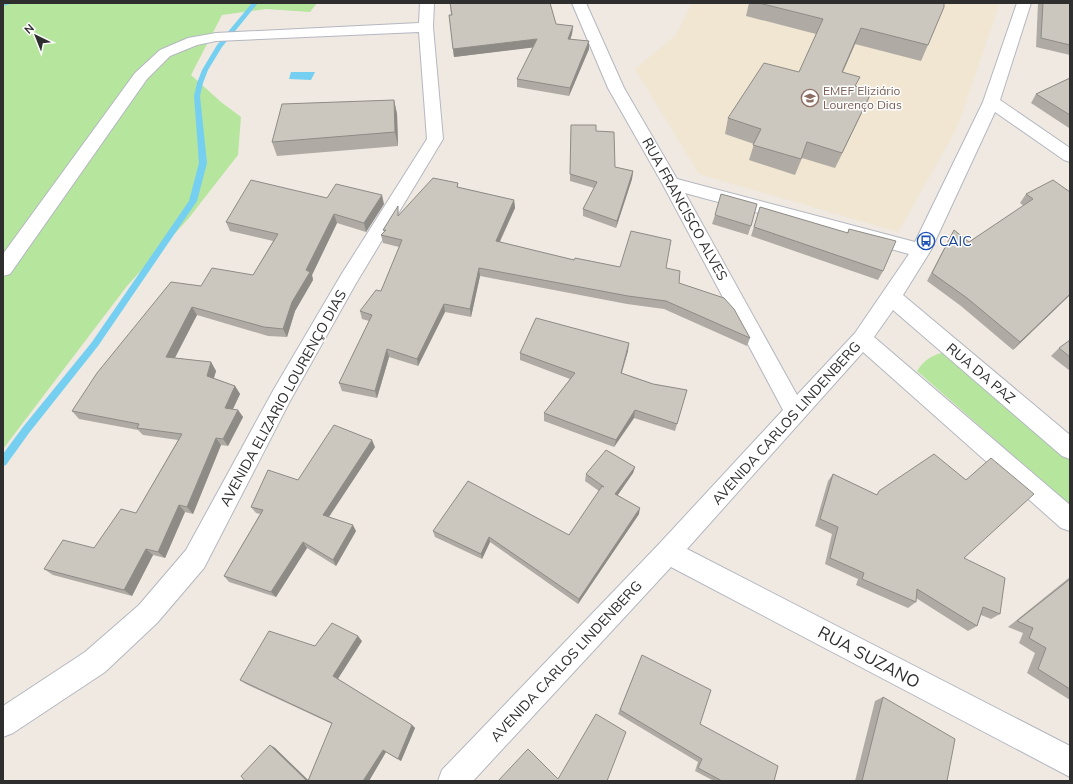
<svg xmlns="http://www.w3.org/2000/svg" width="1073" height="784" viewBox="0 0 1073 784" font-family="Mulish,sans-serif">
	<rect width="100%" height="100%" fill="#efe9e1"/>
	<!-- education -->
	<polygon fill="#f0e6d1" points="692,3 1000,3 957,128 898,232 699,174 635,69 676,35"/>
	<!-- green -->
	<g fill="#b6e59e">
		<polygon points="3,3 317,3 310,12 266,9 222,15 191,75 221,102 241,117 238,155 188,219 127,286 3,449"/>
		<path d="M946 352 1070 459V505L917 371C925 359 932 355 946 352Z"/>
	</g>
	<!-- water -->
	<polygon fill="#75cff0" points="291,72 315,72 311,80 289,79"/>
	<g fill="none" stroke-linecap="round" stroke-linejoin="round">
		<!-- stream -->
		<g fill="#75cff0" fill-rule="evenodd">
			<polygon points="3,3 14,3 3,6"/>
			<polygon points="252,3 258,3 222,47 208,70 203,83 200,96 207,163 197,201 98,346 29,433 6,465 3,466 3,454 23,427 92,342 189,201 199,163 194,96 197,83 202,70 217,45"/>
		</g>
		<defs>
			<g id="minor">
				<polygon points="420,3 434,3 433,27 443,139 355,285 290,401 204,568 157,623 105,672 13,733 3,737 3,706 85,652 139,605 186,550 274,389 341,275 427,139 419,32 216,41 197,45 170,56 147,79 10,274 3,276 3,254 135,73 160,50 188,38 216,33 419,23"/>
				<path d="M572 3H586L624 88 677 179 915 242 983 102 1017 3H1031L1000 100 1070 148V162L1064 160 995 112 931 250 903 295 1070 435V459L1062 456 893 310 874 337 1070 505V531L1061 528 863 352 687 549 1070 746V777L671 567 473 781H438L442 770 659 544 783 410 662 183 608 88ZM685 193 909 254 855 333 797 395Z"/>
			</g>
		</defs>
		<!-- minor casing -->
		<use href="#minor" stroke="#b4b7c1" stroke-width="2"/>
		<!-- minor -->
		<use href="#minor" fill="#fff" fill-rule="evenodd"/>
	</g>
	<!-- wall -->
	<g fill="#afaba4">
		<polygon points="450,3 550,3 556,24 573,26 572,34 570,39 589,49 569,96 517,87 517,79 533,47 454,57 449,15 451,15"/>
		<polygon points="749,3 944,3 928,45 921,61 855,44 843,72 856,87 872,91 865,106 835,168 802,158 795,175 749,160 754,144 725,134 728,118 799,72 816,34 746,16"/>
		<polygon points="1038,3 1070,3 1070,55 1036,47"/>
		<polygon points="1070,78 1070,127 1069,128 1031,103 1036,94"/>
		<polygon points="394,100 397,114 398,146 277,156 272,142"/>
		<polygon points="571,125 596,131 615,167 633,171 632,179 616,228 583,216 583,209 594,188 570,181"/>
		<polygon points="458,183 458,187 514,200 515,208 500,242 574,260 620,267 666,268 679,283 750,338 747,346 664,309 627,304 480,276 471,317 445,312 418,366 389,357 377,398 342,391 339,383 369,321 362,319 360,311 381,291 399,247 383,243 381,235 384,232 383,230 400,215"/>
		<polygon points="1070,192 1070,295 1013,350 961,306 927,281 949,239 954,230 969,242 1024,206 1020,203 1026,194"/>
		<polygon points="327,198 384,204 366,232 337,223 312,275 313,280 295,311 287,337 268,336 197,315 175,358 211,362 216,371 214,378 235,386 240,394 233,409 238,410 243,417 228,446 221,445 193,514 185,512 165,558 153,555 132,596 53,575 44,569 94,548 136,513 178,440 143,435 138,430 79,419 72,411 201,286 253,275 273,241 230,231 226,222"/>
		<polygon points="760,207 847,233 849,229 883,271 878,280 751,236"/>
		<polygon points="715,215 751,226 748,235 712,224"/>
		<polygon points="1070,340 1070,371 1051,356 1059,348"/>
		<polygon points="628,351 622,373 653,384 687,390 675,431 634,418 614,447 544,421 544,413 570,379 520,360 520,353"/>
		<polygon points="375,447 329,517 356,531 336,566 307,548 276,597 229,582 224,576 260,514 256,513 251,507 298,480"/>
		<polygon points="635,467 633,473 618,495 639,514 578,604 490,542 482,559 435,537 433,531 569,535 599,491 585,481 586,474"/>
		<polygon points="833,474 877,495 879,491 964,558 1000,614 991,619 981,615 977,626 968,631 916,598 916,602 908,608 856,585 858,579 825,564 832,534 815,526 828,481"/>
		<polygon points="1070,577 1070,700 1027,673 1035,653 1019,643 1023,633 1008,627"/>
		<polygon points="362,641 338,679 412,725 415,728 401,761 386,752 369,781 245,781 270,745 275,748 308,780 332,724 246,684 240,680 315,646"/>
		<polygon points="642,655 700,724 774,781 714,781 695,771 698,762 618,714"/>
		<polygon points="883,697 947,781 855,781 875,701"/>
	</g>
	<!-- shaded-wall -->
	<g fill="#8e8b86">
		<polygon points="573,26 572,34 568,47 568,39"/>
		<polygon points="861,28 855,44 836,87 842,72"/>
		<polygon points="537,39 537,47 454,57 453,49"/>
		<polygon points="589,41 589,49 569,96 570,88"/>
		<polygon points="872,91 865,106 835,168 842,153"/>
		<polygon points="394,100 397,114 398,146 395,132"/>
		<polygon points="633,171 632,179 616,228 617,221"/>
		<polygon points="382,195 384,204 366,232 364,223"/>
		<polygon points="514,200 515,208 496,249 496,241"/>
		<polygon points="334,214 337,223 312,275 313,280 295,311 287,337 283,329 292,302 306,270"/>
		<polygon points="479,268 480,276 471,317 470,309"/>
		<polygon points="1070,294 1070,295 1013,350 1020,342"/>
		<polygon points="444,304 445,312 418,366 417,359"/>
		<polygon points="192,307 197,315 171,365 166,357"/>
		<polygon points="629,343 628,351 619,380 621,373"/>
		<polygon points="387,349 389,357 377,398 375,391"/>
		<polygon points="211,362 216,371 212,384 207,376"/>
		<polygon points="235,386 240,394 230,415 225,408"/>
		<polygon points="238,410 243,417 228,446 223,439"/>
		<polygon points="635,410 634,418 614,447 616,440"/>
		<polygon points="216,438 221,445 193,514 187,507"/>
		<polygon points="372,440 375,447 326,521 323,515"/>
		<polygon points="635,467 633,473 614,500 615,494"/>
		<polygon points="179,505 185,512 165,558 158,552"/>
		<polygon points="640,508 639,514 578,604 579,599"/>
		<polygon points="353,525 356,531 336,566 333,560"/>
		<polygon points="489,537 490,542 482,559 481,554"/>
		<polygon points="303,542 307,548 276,597 271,592"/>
		<polygon points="146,549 153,555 132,596 124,590"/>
		<polygon points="358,636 362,641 337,680 333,676"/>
		<polygon points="412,725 415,728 401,761 398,759"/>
		<polygon points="270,745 275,748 309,781 307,781"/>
		<polygon points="383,750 386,752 369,781 363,781"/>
	</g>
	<!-- building -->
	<g fill="#cbc7bf" stroke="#8e8b86">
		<polygon points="450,3 550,3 556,24 573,26 568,39 589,41 570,88 517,79 537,39 453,49 449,15 452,15"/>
		<polygon points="759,3 944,3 944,7 928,45 861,28 842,72 860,77 855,86 872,91 842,153 807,142 801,159 753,145 761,129 728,118 764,63 799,72 823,19"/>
		<polygon points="1043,3 1070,3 1070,45 1041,38"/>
		<polygon points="1070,78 1070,115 1036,94"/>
		<polygon points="394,100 395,132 272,142 282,104"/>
		<polygon points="571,125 596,125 596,131 614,132 615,167 633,171 617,221 583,209 597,182 570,174"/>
		<polygon points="433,178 458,183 457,187 514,200 496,241 574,260 575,258 620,267 631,231 671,240 666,268 680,271 679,283 724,298 734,309 750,338 666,301 628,296 479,268 470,309 444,304 417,359 387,349 375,391 339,383 372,315 360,311 376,290 381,291 402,240 381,235 386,230 383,230 398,206 398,216"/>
		<polygon points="251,180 327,198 336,184 382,195 364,223 334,214 306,270 310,272 292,302 283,329 264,327 192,307 166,357 211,362 207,376 235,386 225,408 238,410 223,439 216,438 187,507 179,505 158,552 146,549 124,590 44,569 63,540 94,548 121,509 136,513 182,434 137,428 139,424 72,411 97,373 171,282 201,286 212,268 253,275 278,234 226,222"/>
		<polygon points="1053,180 1070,192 1070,294 1020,342 967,298 932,273 954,230 969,242 1033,199 1026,194"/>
		<polygon points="721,194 757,204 751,226 715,215"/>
		<polygon points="760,207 848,233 849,229 896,241 883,271 754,227"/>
		<polygon points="536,318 629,343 621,373 653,384 687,390 677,424 635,410 616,440 544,413 575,373 520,353"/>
		<polygon points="1070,340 1070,357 1059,348"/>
		<polygon points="334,425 372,440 323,515 353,525 333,560 303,542 271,592 224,576 263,510 251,507 268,470 298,480"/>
		<polygon points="606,450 635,467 615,494 640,508 579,599 489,537 481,554 433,531 468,481 569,535 602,486 604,487 586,474"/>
		<polygon points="934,454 966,480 991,458 1034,494 964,558 1005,578 1000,614 983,607 977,626 917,589 916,602 862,579 864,573 830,558 838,527 820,519 833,474 877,495 879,491"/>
		<polygon points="1070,579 1070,689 1038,669 1046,648 1029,638 1033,628 1017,621"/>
		<polygon points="332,623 358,636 333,676 412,725 398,759 383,750 363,781 308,781 332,723 240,680 269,631 315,646"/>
		<polygon points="642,655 711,690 700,724 778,766 774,781 722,781 698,768 702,759 620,710"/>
		<polygon points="883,697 955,739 947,781 862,781"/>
		<polygon points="596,714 626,732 607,781 498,781 528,749 558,779"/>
		<polygon points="270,745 307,781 245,781 241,776"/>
	</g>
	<!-- icons -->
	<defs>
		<symbol id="school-ring" viewBox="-11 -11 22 22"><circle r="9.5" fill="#fff" stroke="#8d6e63" stroke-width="1.5"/><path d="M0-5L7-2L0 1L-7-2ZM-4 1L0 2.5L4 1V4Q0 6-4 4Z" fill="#8d6e63"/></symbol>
		<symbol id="bus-ring" viewBox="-11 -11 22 22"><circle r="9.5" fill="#fff" stroke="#1a4fb4" stroke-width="1.5"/><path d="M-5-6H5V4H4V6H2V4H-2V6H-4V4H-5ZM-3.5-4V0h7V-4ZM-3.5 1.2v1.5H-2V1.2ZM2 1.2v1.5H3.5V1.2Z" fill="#1a4fb4"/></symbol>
	</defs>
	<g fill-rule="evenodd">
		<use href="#school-ring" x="800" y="88" width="20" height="20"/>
		<use href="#bus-ring" x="916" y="231" width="20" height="20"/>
	</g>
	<g text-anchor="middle" stroke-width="3" stroke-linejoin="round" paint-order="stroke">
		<!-- far-education labels -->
		<g font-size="12" fill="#785e54" stroke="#fff" text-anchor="start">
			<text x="823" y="95">EMEF Eliziário<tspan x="823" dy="14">Lourenço Dias</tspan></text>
		</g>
		<!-- street labels -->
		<g font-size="14" fill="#2e2e2e" stroke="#fff">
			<text transform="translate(685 209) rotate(61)" y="5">RUA FRANCISCO ALVES</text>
			<text transform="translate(981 373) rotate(40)" y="5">RUA DA PAZ</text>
			<text transform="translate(283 398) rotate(-61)" y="5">AVENIDA ELIZARIO LOURENÇO DIAS</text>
			<text transform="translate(786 423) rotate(-48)" y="5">AVENIDA CARLOS LINDENBERG</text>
			<text transform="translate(566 661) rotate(-47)" y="5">AVENIDA CARLOS LINDENBERG</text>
		</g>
		<!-- transit labels -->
		<g font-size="14" fill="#164399" stroke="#fff" text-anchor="start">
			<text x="939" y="246">CAIC</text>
		</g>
		<!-- near-street labels -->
		<g font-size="17" fill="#2e2e2e" stroke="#fff">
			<text transform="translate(869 657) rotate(28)" y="6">RUA SUZANO</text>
		</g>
	</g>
	<!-- border -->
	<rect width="1073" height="784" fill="none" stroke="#2e2e2e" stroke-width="8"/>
	<!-- north arrow -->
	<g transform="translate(36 36) rotate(317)" stroke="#ffffff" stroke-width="3" paint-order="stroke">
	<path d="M0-3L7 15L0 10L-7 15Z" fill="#2e2e2e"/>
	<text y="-6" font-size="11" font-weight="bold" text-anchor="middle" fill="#2e2e2e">N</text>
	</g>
</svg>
